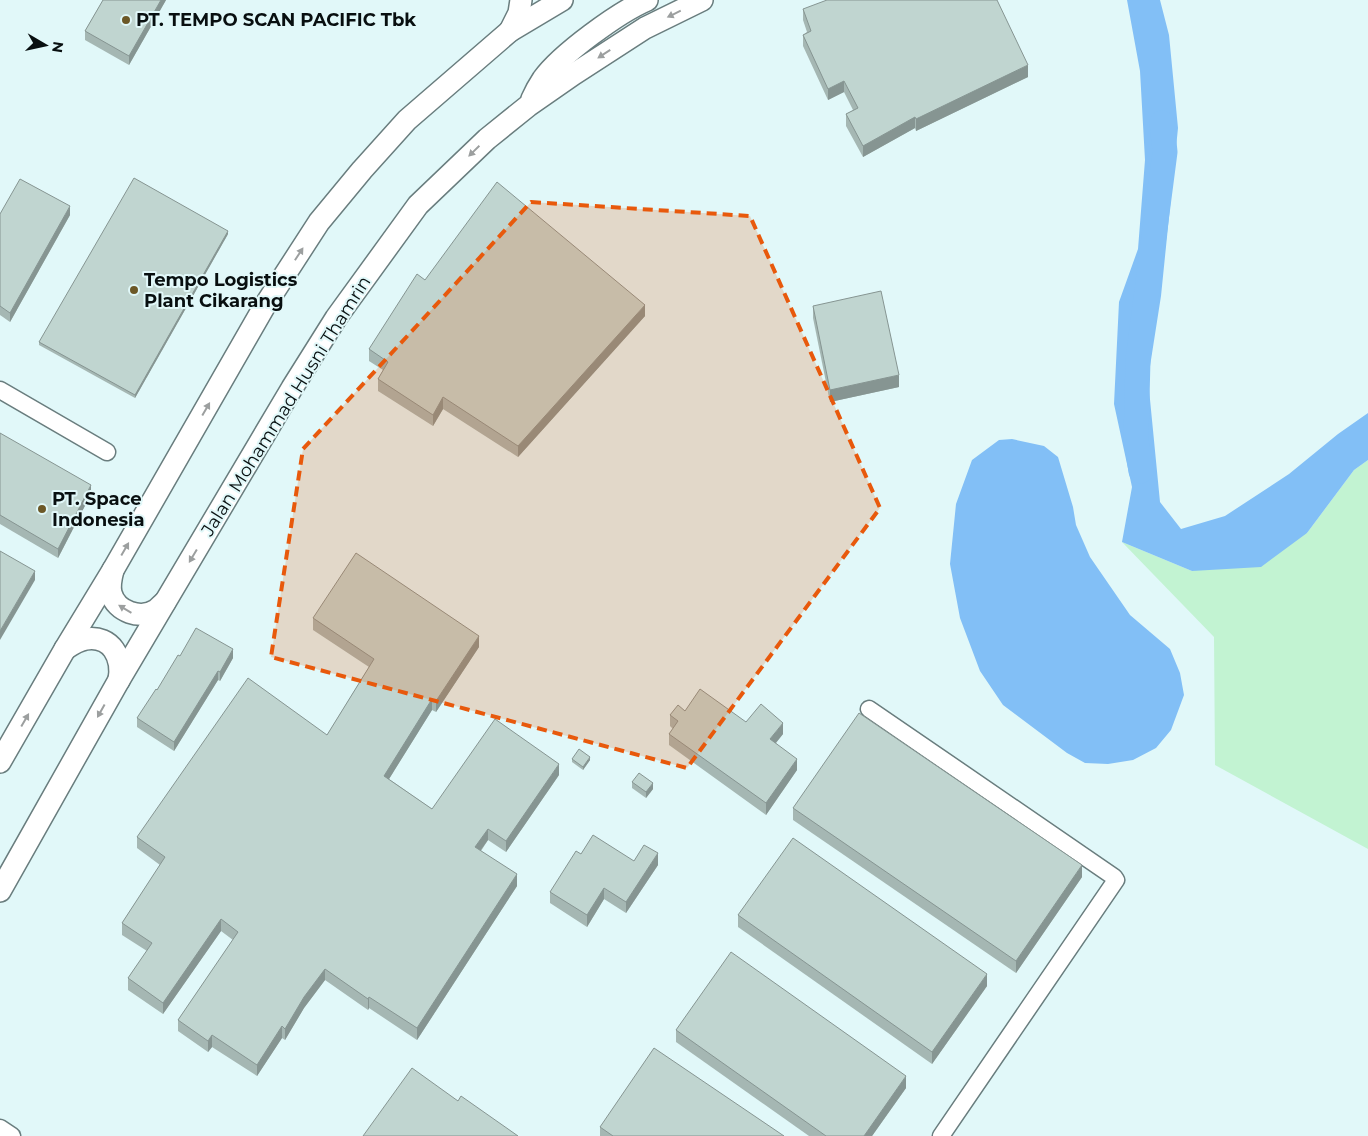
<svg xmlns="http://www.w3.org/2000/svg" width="1368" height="1136" viewBox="0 0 1368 1136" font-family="Montserrat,sans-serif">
	<rect width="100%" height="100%" fill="#e1f8f9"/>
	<!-- green -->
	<polygon fill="#c2f3d2" points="1368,460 1368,849 1215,765 1214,637 1122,542 1192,571 1307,533 1354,470"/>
	<!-- water -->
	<g fill="#82bff6">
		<polygon points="1127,0 1160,0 1169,35 1178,128 1161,296 1148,379 1160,502 1181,529 1225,516 1289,474 1338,434 1368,413 1368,460 1354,470 1307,533 1261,567 1192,571 1122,542 1132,487 1114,404 1119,302 1138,249 1145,160 1140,71"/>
		<polygon points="1012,439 1044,446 1058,457 1073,507 1076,525 1090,557 1130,615 1170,649 1180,673 1184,695 1171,730 1156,748 1133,760 1108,764 1085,763 1067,753 1003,705 980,671 960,618 950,564 956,504 972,460 999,440"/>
	</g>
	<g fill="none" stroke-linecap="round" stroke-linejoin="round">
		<!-- river -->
		<polyline stroke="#82bff6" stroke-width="25" points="1141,471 1136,439 1138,359 1165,152 1162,123"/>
		<defs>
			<g id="minor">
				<polyline points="0,390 107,452"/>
				<polyline points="869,709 1114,877 1116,880 941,1136"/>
				<polyline points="0,1128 12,1136"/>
			</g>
			<g id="tertiary">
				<polyline points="510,31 519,13 521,0"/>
				<path d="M532 99C535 92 539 85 543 79 561 54 619 12 647 0"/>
				<path d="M113 570C111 578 109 585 111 593 116 612 141 620 156 610 159 608 162 604 165 602"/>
				<path d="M65 649C71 645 78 640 86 639 112 635 123 658 119 680"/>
				<polyline points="0,762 65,649 113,570 264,307 319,222 362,170 407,120 510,31 562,0"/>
				<polyline points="0,891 119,680 292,388 336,318 418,205 487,139 528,106 574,74 645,28 702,0"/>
			</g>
		</defs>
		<!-- minor casing -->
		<use href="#minor" stroke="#697d7e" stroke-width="19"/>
		<!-- tertiary casing -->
		<use href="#tertiary" stroke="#697d7e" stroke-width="24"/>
		<!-- minor -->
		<use href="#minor" stroke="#fff" stroke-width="16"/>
		<!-- tertiary -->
		<use href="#tertiary" stroke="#fff" stroke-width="21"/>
	</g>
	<!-- wall -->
	<g fill="#a5b7b3">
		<polygon points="103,0 166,0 129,65 85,40 85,31"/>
		<polygon points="803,9 1028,77 916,131 915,128 863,157 846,126 846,114 853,110 844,92 828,100 803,46 803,35 807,32 803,20"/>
		<polygon points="0,214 70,215 10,322 0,315"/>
		<polygon points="228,234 135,398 39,345 39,342"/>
		<polygon points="425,280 645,316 518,457 443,409 433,426 378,391 378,379 383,370 369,361 369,349"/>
		<polygon points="813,306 899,387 830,402 813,318"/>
		<polygon points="0,433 91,494 58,558 0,524"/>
		<polygon points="313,618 479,647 436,712 432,710 389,779 432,809 559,775 506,852 488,840 481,851 517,886 417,1040 369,1008 368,1010 325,980 304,1008 285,1040 282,1038 257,1076 212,1047 208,1052 178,1031 178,1020 233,940 221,931 163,1014 128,990 128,978 147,951 122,935 122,923 160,865 137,848 137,837 327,735 369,667 313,630"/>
		<polygon points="180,656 233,658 220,681 218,680 174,751 137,727 137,718 157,690"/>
		<polygon points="685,711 746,722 783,734 776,743 797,770 766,815 669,745 669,734 673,729 670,726 670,715"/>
		<polygon points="572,759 590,760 583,770 572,762"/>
		<polygon points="632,782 653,789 646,798 632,788"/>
		<polygon points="793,808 1082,877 1016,973 793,820"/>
		<polygon points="581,854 634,861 658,865 626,913 604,899 587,927 550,903 550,892"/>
		<polygon points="738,915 987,986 932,1064 738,927"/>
		<polygon points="676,1030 906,1088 872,1136 809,1136 676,1042"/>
		<polygon points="600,1127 784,1136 600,1136"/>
	</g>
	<!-- shaded-wall -->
	<g fill="#869592">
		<polygon points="161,0 166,0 129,65 129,56"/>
		<polygon points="1028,65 1028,77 916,131 916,119"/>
		<polygon points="844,81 844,92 828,100 828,89"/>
		<polygon points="915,117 915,128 863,157 863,146"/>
		<polygon points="70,206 70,215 10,322 10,313"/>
		<polygon points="228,231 228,234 135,398 135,395"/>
		<polygon points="645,305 645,316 518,457 518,446"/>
		<polygon points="899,375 899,387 830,402 830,390"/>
		<polygon points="443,397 443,409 433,426 433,415"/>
		<polygon points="91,485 91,494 58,558 58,549"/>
		<polygon points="35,571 35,580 0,640 0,631"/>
		<polygon points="479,636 479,647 436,712 436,701"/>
		<polygon points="233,649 233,658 220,681 220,672"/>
		<polygon points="218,671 218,680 174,751 174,742"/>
		<polygon points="432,699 432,710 384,787 384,776"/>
		<polygon points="783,723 783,734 770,750 770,739"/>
		<polygon points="590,757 590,760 583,770 583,767"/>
		<polygon points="797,759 797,770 766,815 766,803"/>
		<polygon points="559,764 559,775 506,852 506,841"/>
		<polygon points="653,783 653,789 646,798 646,792"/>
		<polygon points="488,829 488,840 475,858 475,847"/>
		<polygon points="658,853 658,865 626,913 626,902"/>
		<polygon points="1082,865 1082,877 1016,973 1016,961"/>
		<polygon points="517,874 517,886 417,1040 417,1028"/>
		<polygon points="604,888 604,899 587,927 587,915"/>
		<polygon points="221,919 221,931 163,1014 163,1003"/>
		<polygon points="325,969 325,980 304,1008 285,1040 285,1029 304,997"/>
		<polygon points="987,974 987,986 932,1064 932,1052"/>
		<polygon points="369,997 369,1008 368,1010 368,999"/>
		<polygon points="282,1026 282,1038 257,1076 257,1065"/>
		<polygon points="212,1035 212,1047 208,1052 208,1041"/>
		<polygon points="906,1076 906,1088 872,1136 864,1136"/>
	</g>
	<!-- building -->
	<g fill="#c0d5d0" stroke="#869592">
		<polygon points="103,0 161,0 129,56 85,31"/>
		<polygon points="827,0 997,0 1028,65 916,119 915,117 863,146 846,114 858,108 844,81 828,89 803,35 811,31 803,9"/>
		<polygon points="134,178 228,231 135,395 39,342"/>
		<polygon points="20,179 70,206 10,313 0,306 0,214"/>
		<polygon points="497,182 645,305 518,446 443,397 433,415 378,379 388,362 369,349 417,274 425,280"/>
		<polygon points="881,291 899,375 830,390 813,306"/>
		<polygon points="0,433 91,485 58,549 0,515"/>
		<polygon points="0,551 35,571 0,631"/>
		<polygon points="356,553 479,636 436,701 432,699 384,776 432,809 495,719 559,764 506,841 488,829 475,847 517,874 417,1028 369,997 368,999 325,969 304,997 285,1029 282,1026 257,1065 212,1035 208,1041 178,1020 238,932 221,919 163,1003 128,978 152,943 122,923 165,857 137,837 248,678 327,735 374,659 313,618"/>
		<polygon points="196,628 233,649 220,672 218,671 174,742 137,718 156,689 157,690 178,655 180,656"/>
		<polygon points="700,689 746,722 761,704 783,723 770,739 797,759 766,803 669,734 678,721 670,715 678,705 685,711"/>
		<polygon points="859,713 1082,865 1016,961 793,808"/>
		<polygon points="579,749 590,757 583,767 572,759"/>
		<polygon points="639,773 653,783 646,792 632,782"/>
		<polygon points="593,835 634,861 644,845 658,853 626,902 604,888 587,915 550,892 576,851 581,854"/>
		<polygon points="793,838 987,974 932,1052 738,915"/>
		<polygon points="731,952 906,1076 864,1136 826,1136 676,1030"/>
		<polygon points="654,1048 784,1136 613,1136 600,1127"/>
		<polygon points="412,1068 458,1101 461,1096 518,1136 363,1136"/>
	</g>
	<!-- one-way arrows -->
	<defs><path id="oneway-solid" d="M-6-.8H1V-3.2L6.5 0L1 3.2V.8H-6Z" transform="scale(1.25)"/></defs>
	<g fill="#9c9f9f">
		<use href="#oneway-solid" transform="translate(674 14) rotate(154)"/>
		<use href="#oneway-solid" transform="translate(604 54) rotate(147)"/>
		<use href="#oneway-solid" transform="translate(474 151) rotate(136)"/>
		<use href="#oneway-solid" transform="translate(299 254) rotate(-57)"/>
		<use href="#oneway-solid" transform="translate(206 409) rotate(-60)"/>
		<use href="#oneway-solid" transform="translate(125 549) rotate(-60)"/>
		<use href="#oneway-solid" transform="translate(193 556) rotate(121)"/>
		<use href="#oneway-solid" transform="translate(125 609) rotate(-149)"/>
		<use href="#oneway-solid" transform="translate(101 711) rotate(119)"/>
		<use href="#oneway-solid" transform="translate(25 720) rotate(-60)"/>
	</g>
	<!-- marked area -->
	<path fill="#e8590c" fill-opacity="0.2" stroke="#e8590c" stroke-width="4" stroke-dasharray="10 6" stroke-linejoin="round" d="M531 202 750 216 880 508 687 768 271 657 303 449Z"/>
	<!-- markers -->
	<g fill="#6c5827" stroke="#e1f8f9" stroke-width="2">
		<circle cx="126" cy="20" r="5"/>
		<circle cx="134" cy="290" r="5"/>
		<circle cx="42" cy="509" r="5"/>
	</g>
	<g text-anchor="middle" stroke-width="4" stroke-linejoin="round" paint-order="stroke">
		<!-- poi labels -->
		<g font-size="18" font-weight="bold" fill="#080f10" stroke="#e1f8f9" text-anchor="start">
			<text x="136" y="26">PT. TEMPO SCAN PACIFIC Tbk</text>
			<text x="144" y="286">Tempo Logistics<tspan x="144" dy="21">Plant Cikarang</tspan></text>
			<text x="52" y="505">PT. Space<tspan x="52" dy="21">Indonesia</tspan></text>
		</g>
		<!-- street labels -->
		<g font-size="18" fill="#080f10" stroke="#e1f8f9">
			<text transform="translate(286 406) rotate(-58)" y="6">Jalan Mohammad Husni Thamrin</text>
		</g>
	</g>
	<!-- north arrow -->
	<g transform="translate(45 45) rotate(99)" stroke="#e1f8f9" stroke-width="4" paint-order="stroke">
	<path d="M0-4L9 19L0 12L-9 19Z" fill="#080f10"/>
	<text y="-8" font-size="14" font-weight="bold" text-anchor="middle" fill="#080f10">N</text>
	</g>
</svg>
